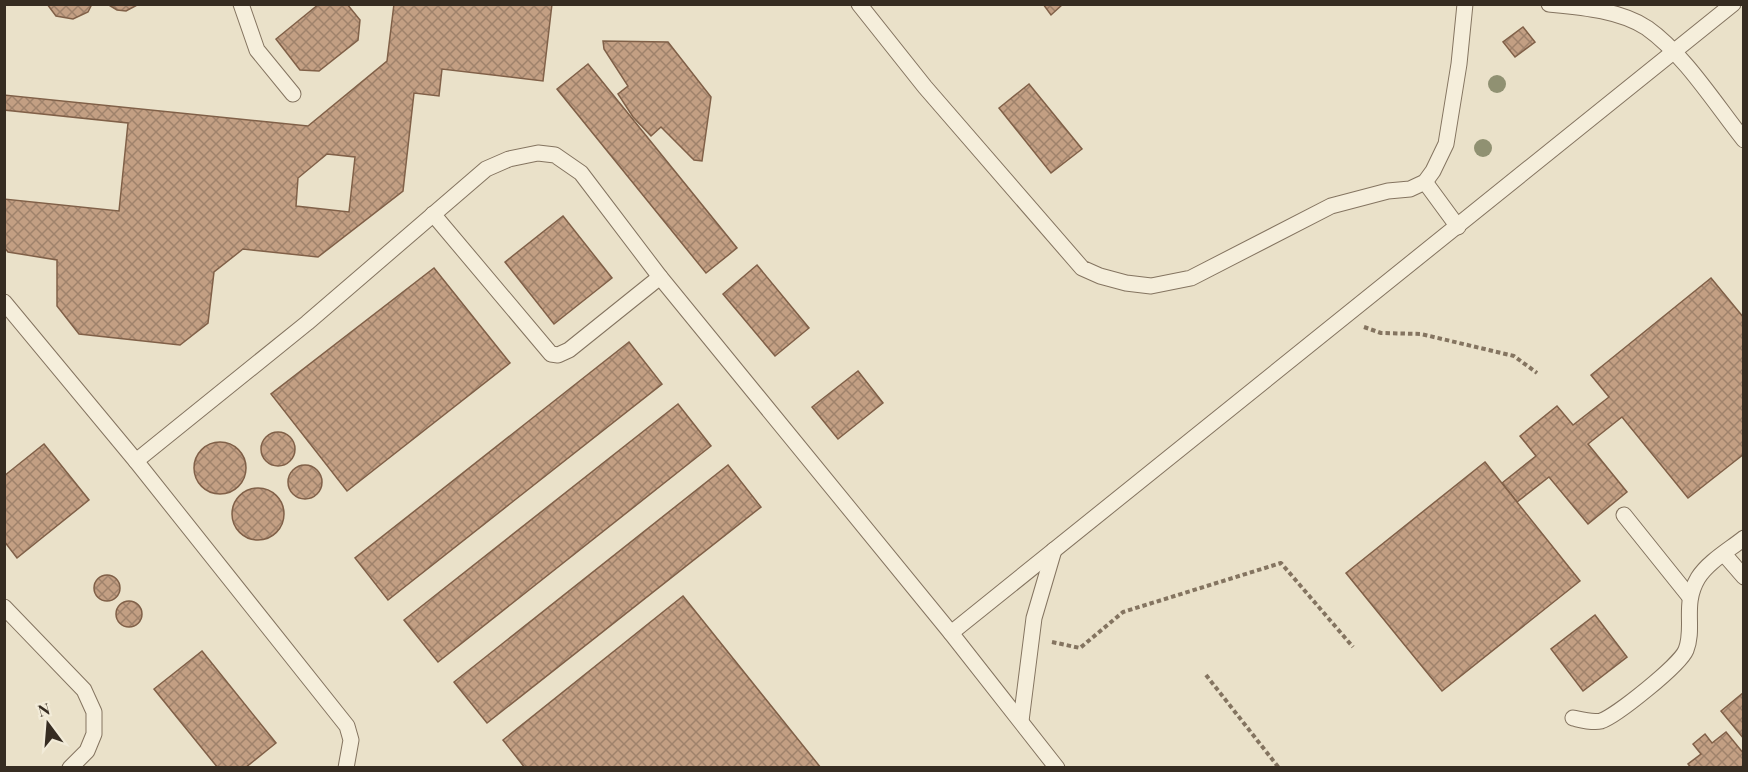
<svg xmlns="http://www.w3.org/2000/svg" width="1748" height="772" viewBox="0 0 1748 772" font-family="'Playfair Display',serif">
	<defs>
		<pattern id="building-cross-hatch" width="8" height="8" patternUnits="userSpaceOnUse" patternTransform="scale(1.5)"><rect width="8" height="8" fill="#c39f83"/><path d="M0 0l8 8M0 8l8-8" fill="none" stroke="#9f826b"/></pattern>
	</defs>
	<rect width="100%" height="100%" fill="#eae1c9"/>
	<!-- building -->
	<g fill="url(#building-cross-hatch)" stroke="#806048" stroke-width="1.5" fill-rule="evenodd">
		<polygon points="47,4 92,4 88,12 73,19 56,16"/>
		<polygon points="107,4 139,4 126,11 117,10"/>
		<polygon points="319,4 347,4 360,20 358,40 319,71 300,70 276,39"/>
		<path d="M394 4H552L543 81 442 69 439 96 414 93 403 191 318 257 243 249 214 272 208 323 180 345 79 334 57 306V260L8 252 4 247V199L119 211 128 123 4 110V95L308 126 387 61ZM327 154 355 157 349 212 296 206 298 178Z"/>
		<polygon points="1043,4 1063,4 1051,15"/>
		<polygon points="1523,27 1535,42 1515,57 1503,42"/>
		<polygon points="603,41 668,42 711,97 702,161 694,160 661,127 651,136 633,117 618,94 628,86 604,49"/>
		<polygon points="588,64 737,248 706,273 557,89"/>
		<polygon points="1029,84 1082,149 1051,173 999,108"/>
		<polygon points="563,216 612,278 554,324 505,262"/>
		<polygon points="757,265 809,328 775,356 723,294"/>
		<polygon points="434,268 510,363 347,491 271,394"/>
		<polygon points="1711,278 1744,318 1744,454 1688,498 1622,417 1588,444 1627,492 1588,524 1549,477 1517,502 1502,483 1536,456 1520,436 1557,406 1573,425 1609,397 1591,375"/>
		<polygon points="629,342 662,384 388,600 355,558"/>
		<polygon points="858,371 883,403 838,439 812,407"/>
		<polygon points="678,404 711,446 438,662 404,620"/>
		<circle cx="278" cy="449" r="17"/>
		<circle cx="220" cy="468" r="26"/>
		<polygon points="44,444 89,500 17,558 4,541 4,476"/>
		<polygon points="1485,462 1580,581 1442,691 1346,573"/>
		<circle cx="305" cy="482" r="17"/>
		<polygon points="728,465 761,507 487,723 454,682"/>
		<circle cx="258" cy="514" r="26"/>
		<circle cx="107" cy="588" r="13"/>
		<polygon points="683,596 821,768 525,768 503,740"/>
		<circle cx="129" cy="614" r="13"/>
		<polygon points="1595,615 1627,657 1583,691 1551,649"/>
		<polygon points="202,651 276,743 245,768 218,768 154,689"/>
		<polygon points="1744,692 1744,739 1721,711"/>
		<polygon points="1726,732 1744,754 1744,768 1691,768 1688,764 1701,754 1693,744 1705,734 1712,743"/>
	</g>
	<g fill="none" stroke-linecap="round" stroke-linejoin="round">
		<defs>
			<g id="service">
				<polyline points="241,4 257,50 293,94"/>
				<polyline points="859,4 925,87 1082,268 1100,276 1126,283 1151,286 1191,278 1331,206 1388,191 1410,189 1425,182 1433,171 1446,144 1459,64 1465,4"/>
				<path d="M1549 4C1580 7 1620 10 1647 28 1684 54 1716 105 1744 140"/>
				<polyline points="1425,182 1458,227"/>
				<polyline points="433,214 551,354 558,355 569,350 660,277"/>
				<polyline points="4,302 136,461 347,726 351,740 346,768"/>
				<polyline points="136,461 307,323 486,169 509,159 538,153 555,155 581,173 660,277 951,633 1057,768"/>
				<polyline points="1624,515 1689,596"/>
				<polyline points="1724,554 1744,577"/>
				<polyline points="4,607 84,690 94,712 94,734 87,751 70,768"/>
				<polyline points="951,633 1733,4"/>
				<path d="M1573 718C1582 720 1592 723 1601 721 1616 716 1680 665 1686 650 1695 627 1682 605 1698 578 1708 562 1729 550 1744 538"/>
				<polyline points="1021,721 1034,618 1054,550"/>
			</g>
		</defs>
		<!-- service casing -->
		<use href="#service" stroke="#847460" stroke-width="17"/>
		<!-- path -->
		<g stroke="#847460" stroke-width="4" stroke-dasharray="4.5 3" stroke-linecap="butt">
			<polyline points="1364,327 1381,333 1421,334 1514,356 1537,373"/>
			<polyline points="1052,642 1080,648 1123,612 1281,563 1353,647"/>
			<polyline points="1206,675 1279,768"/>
		</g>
		<!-- service -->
		<use href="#service" stroke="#f5eedb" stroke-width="15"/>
	</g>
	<!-- trees -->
	<g fill="#909172">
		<circle cx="1497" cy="84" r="9"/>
		<circle cx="1483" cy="148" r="9"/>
	</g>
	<!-- border -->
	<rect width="1748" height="772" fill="none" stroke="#362c21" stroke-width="12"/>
	<!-- north arrow -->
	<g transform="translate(48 724) rotate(344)" stroke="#f2ebd8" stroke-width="4.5" paint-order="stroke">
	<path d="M0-4.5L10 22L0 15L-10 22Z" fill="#362c21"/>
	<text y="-9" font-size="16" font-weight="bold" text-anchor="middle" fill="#362c21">N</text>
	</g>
</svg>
